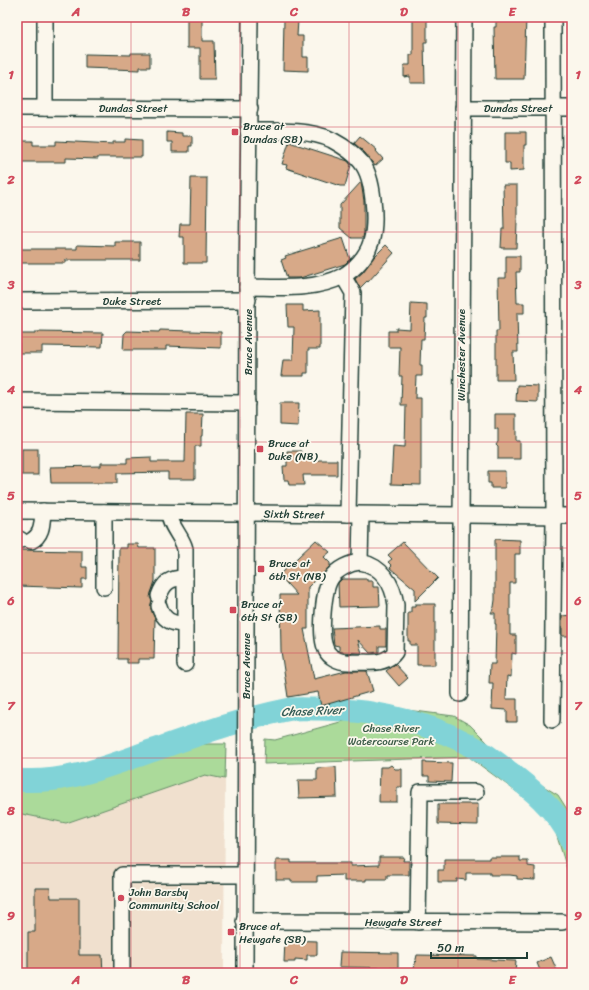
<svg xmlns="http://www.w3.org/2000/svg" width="589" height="990" viewBox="0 0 589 990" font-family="Sriracha,sans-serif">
	<rect width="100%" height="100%" fill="#fbf7ec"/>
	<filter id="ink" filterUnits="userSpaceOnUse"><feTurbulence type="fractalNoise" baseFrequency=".025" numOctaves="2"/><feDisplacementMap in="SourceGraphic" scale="8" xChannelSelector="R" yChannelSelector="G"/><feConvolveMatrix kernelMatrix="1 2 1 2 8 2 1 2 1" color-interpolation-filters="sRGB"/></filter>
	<g filter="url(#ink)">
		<!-- built -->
		<polygon fill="#f0e0ce" points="205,774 225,779 224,973 17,973 17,813 66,823"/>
		<!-- green -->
		<g fill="#abda9a" stroke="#658c67">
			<polygon points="391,708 454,716 470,725 512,767 558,795 572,817 572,885 551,817 469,757 264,764 265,739 275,740"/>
			<polygon points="206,744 226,744 225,779 205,775 66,823 17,813 17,777 37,781 70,784 81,782 108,775 153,751"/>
		</g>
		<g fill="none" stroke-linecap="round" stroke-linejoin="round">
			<!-- river -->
			<path stroke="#81d3d7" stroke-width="23" d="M17 780C67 784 107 766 154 750 197 735 241 719 286 710 295 708 305 709 314 709 374 708 448 725 496 762 525 784 557 807 572 841"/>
		</g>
		<!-- building -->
		<g fill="#d7a988" stroke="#1f3d34">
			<polygon points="507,17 526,17 524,79 495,79 494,27 496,27 496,18 507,18"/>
			<polygon points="187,19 202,19 202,41 214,41 215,79 200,79 200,48 187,48"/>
			<polygon points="284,19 298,20 297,36 303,36 303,57 308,57 308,71 283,70"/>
			<polygon points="413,19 427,19 427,42 424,42 425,83 410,83 410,76 404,77 404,65 410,65 410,55 413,55"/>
			<polygon points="131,53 150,53 150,67 140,67 140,70 85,68 85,54 131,55"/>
			<polygon points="167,132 182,133 182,136 192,136 192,146 189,146 189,152 172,152 172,142 167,142"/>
			<polygon points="505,132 526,132 526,145 524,145 524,170 510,171 510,163 505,163"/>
			<polygon points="360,136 377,150 376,151 383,159 375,166 365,153 354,143"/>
			<polygon points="125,139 142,140 142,157 98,157 98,159 66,158 66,162 17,162 17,142 20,142 20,141 33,141 33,145 56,145 56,141 113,144 113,142 125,142"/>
			<polygon points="289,142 348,161 351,165 345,186 340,186 286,168 287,165 282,164"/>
			<polygon points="191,178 207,178 206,263 184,263 184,237 179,237 180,224 190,224"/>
			<polygon points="361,182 364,201 364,232 363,238 352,238 340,228 340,205"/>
			<polygon points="503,185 517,185 517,222 516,248 501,248 502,229 504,229"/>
			<polygon points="343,238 350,259 345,264 300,278 287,278 281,260 286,258 285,256"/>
			<polygon points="115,242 140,242 140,260 65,260 65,263 17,263 17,249 77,249 77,245 115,246"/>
			<polygon points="386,245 394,253 368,282 367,281 360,288 355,279 363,272 374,257"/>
			<polygon points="506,256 520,256 520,272 516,272 517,303 524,303 524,313 517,313 518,352 513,352 514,380 496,380 496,331 499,331 498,278 506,278"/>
			<polygon points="411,303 427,304 427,318 425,318 424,339 421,339 420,365 422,365 422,376 416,376 415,398 421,398 421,485 391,484 393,446 405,447 406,405 401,405 402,376 399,376 400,347 388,347 388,331 396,331 396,328 410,329"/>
			<polygon points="287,305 303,305 303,311 320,310 320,349 308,349 308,373 304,373 304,376 281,376 283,360 293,360 294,327 288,327"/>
			<polygon points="160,330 221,332 221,348 166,346 166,350 123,350 124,334 127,331 159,332"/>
			<polygon points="35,332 103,333 102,347 42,346 42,353 19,353 19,334 35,334"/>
			<polygon points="517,385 538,386 538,402 516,401"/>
			<polygon points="280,403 299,403 298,426 280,425"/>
			<polygon points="186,414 203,414 202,436 201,436 201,446 195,446 195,479 168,479 168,472 117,473 117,483 51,483 50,467 101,466 101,463 127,463 127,458 151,457 151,462 185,462"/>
			<polygon points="495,414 516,414 516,441 520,441 520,459 498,459 498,447 496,445 498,442 498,429 495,429"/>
			<rect x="22" y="449" width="16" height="26"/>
			<polygon points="287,451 301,451 301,459 303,460 337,460 337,475 303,475 304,485 289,485 288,480 284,480 283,466 287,466"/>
			<polygon points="488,471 505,471 505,488 491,488 491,483 488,483"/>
			<polygon points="495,539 520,540 520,554 515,554 515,583 510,583 510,635 516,635 516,654 512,653 511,677 507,676 506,699 517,699 517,722 507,722 507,710 492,709 493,683 489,683 490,664 495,664 496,624 495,624 495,613 491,613 494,607 495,600"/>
			<polygon points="316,540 330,552 324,557 330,563 330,566 322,575 321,574 308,587 308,629 304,629 314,679 346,671 367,671 373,691 321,706 318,692 288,697 281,651 280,595 297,595 279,575"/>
			<polygon points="403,542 438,578 415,601 415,589 390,568 392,566 388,562 392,559 388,555"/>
			<polygon points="127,544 138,544 139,548 155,548 155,581 150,597 152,601 151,609 155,619 154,659 138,659 138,663 127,663 127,659 118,659 119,548 127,548"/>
			<polygon points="17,550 82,551 82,567 87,567 87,579 82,579 82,588 17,586"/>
			<polygon points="342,579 367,579 367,581 373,581 373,587 379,587 380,606 339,607 338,583"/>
			<polygon points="415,604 435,604 435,665 417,665 417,645 410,645 410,641 408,641 408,613 411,613 411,607 415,607"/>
			<polygon points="572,615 572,636 562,636 562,616"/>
			<polygon points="380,626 380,629 386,629 386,646 379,646 379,652 370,653 358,640 362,653 342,652 339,651 339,646 334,645 332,628"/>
			<polygon points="395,664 408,678 399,686 386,671"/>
			<polygon points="423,762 452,763 451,782 429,781 429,776 423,776"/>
			<polygon points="391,765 395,769 402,769 402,787 397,787 397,802 379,802 380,767 388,767"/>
			<polygon points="336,767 337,797 299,798 298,780 317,780 317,768"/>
			<polygon points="438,804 478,804 478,825 438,824"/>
			<polygon points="379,857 404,857 403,861 409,861 409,875 387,875 387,879 366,879 366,881 344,881 344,875 317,876 317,882 291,882 291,880 276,880 276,860 291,860 291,863 351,863 351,866 379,865"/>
			<polygon points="489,857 520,857 520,861 528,861 528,866 535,867 535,880 517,879 517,876 510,875 490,875 490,873 466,873 466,880 457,879 457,882 438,882 438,870 444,870 444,859 489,859"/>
			<polygon points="35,888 50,888 51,898 79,898 79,955 102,955 103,973 28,973 28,932 35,932"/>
			<polygon points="285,940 317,941 317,955 307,955 307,960 295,959 295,962 284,962"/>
			<polygon points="340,952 398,953 398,968 339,967"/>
			<polygon points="417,955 477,956 477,959 516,961 515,973 470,973 470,971 438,973 431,973 431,971 416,970 416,968 414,968"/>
			<polygon points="551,957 558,973 541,973 537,963"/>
		</g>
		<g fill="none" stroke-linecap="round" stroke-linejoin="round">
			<defs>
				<g id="minor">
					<polyline points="45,17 45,108"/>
					<polyline points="17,108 250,109"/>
					<polyline points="463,108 572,108"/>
					<polyline points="343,276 353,293 348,514"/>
					<path d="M247 287C279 287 314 291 343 276 355 269 367 256 371 242 377 223 374 177 361 162 354 153 343 146 332 140 309 129 274 131 248 131"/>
					<polyline points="17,301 248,300"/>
					<polyline points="17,401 247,403"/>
					<polyline points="17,511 572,516"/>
					<polyline points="104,512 104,587"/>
					<path d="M169 513C170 527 182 536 185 549V664"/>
					<polyline points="17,538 21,540"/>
					<path d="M31 541C43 535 42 522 43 511"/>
					<path d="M360 562C382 566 393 584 396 605L395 652C388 662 376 663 365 662 354 662 341 664 332 657 329 655 326 651 325 647 320 634 323 590 331 578 337 569 350 563 360 562Z"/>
					<polyline points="360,562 361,515"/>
					<path d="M159 596C164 582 170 578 185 578"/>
					<path d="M159 606C163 620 171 624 185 624"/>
					<polyline points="460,694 464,17"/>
					<polyline points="552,720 554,516 553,17"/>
					<polyline points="244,921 562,922"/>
					<polyline points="418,922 420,792 476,792"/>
					<polyline points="122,973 122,875 245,875"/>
					<polyline points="245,973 247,287 250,17"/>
				</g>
			</defs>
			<!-- minor casing -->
			<use href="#minor" stroke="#1f3d34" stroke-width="18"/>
			<!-- minor -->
			<use href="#minor" stroke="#fbf7ec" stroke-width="15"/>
		</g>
	</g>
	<!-- grid -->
	<path fill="none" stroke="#d1495b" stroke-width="1" stroke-opacity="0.55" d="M131 17V973M240 17V973M349 17V973M458 17V973M17 127H572M17 232H572M17 337H572M17 442H572M17 548H572M17 653H572M17 758H572M17 863H572"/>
	<!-- markers -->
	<g fill="#d1495b" stroke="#fbf7ec" stroke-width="1.5">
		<rect x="231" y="128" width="8" height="8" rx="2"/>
		<rect x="256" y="445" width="8" height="8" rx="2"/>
		<rect x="257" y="565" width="8" height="8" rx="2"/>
		<rect x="229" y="606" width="8" height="8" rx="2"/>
		<circle cx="121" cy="898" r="4"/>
		<rect x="227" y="928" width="8" height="8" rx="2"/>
	</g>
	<g text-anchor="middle" stroke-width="3.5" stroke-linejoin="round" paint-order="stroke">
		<!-- street labels -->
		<g font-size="11" fill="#1f3d34" stroke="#fbf7ec">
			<text x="133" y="112">Dundas Street</text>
			<text x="518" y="112">Dundas Street</text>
			<text x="132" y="305">Duke Street</text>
			<text transform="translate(248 342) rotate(-90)" y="4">Bruce Avenue</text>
			<text transform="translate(461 355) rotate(-90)" y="4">Winchester Avenue</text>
			<text transform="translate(294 514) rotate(1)" y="4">Sixth Street</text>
			<text transform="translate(246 666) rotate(-90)" y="4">Bruce Avenue</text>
			<text x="403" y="926">Hewgate Street</text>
		</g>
		<!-- poi labels -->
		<g font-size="11" fill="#1f3d34" stroke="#fbf7ec" text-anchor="start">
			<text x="243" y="130">Bruce at<tspan x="243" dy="13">Dundas (SB)</tspan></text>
			<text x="268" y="447">Bruce at<tspan x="268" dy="13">Duke (NB)</tspan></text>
			<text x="269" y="567">Bruce at<tspan x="269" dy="13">6th St (NB)</tspan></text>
			<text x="241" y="608">Bruce at<tspan x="241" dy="13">6th St (SB)</tspan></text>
			<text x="129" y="896">John Barsby<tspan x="129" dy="13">Community School</tspan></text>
			<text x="239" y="930">Bruce at<tspan x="239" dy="13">Hewgate (SB)</tspan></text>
		</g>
		<!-- park labels -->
		<g font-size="11" fill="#3b5c48" stroke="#fbf7ec">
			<text x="391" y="732">Chase River<tspan x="391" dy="13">Watercourse Park</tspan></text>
		</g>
		<!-- water labels -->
		<g font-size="12" font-style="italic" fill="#335b55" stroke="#fbf7ec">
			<text transform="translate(312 711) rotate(-2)" y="4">Chase River</text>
		</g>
	</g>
	<!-- margin -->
	<rect width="589" height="990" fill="none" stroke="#fbf7ec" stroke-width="44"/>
	<!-- scale -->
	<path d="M431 952v6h96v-6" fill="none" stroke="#1f3d34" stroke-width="2"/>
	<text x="437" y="952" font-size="12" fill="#1f3d34" stroke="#fbf7ec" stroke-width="3" paint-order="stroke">50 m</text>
	<rect x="22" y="22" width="545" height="946" fill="none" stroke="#d1495b" stroke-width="1.5"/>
	<g font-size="13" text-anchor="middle" font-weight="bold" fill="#d1495b">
		<text x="76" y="16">A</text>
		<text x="186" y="16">B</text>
		<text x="294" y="16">C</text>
		<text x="404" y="16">D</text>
		<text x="512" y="16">E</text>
		<text x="11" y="79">1</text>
		<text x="578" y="79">1</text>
		<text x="11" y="184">2</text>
		<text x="578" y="184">2</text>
		<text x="11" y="289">3</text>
		<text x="578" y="289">3</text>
		<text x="11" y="394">4</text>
		<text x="578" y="394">4</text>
		<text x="11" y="500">5</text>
		<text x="578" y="500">5</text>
		<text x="11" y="605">6</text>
		<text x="578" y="605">6</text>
		<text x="11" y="710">7</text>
		<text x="578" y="710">7</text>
		<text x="11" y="815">8</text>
		<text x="578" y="815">8</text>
		<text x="11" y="920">9</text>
		<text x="578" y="920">9</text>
		<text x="76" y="984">A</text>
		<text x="186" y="984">B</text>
		<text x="294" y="984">C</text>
		<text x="404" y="984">D</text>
		<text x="512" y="984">E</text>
	</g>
</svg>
